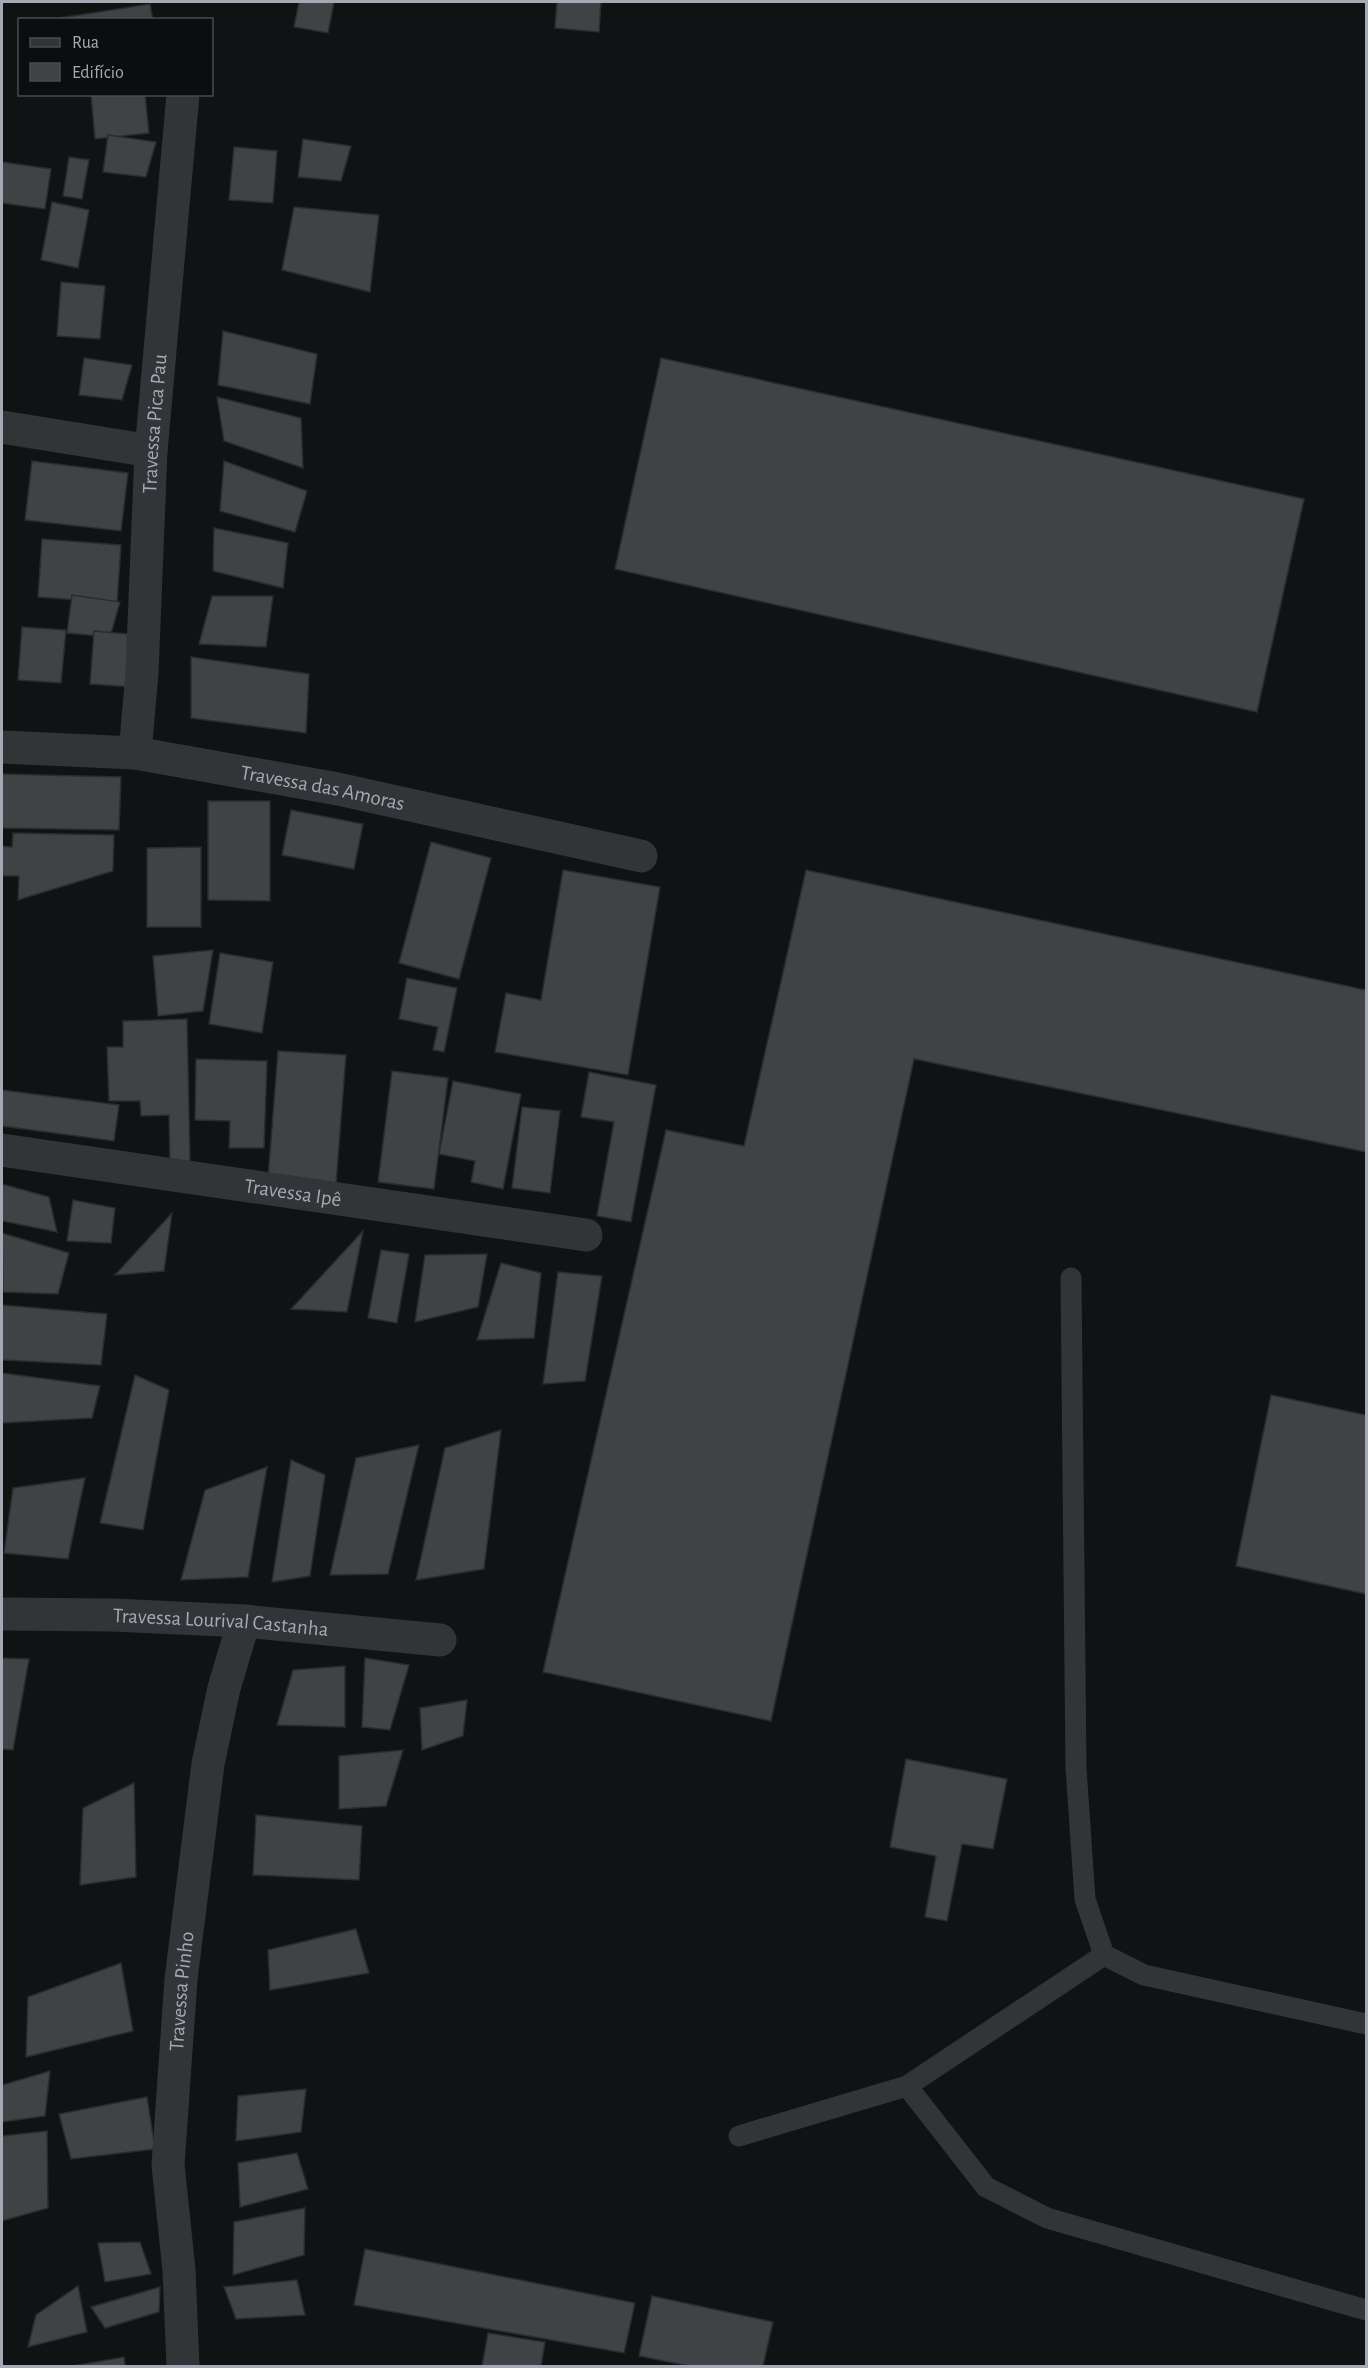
<svg xmlns="http://www.w3.org/2000/svg" width="1368" height="2368" viewBox="0 0 1368 2368" font-family="'Alegreya Sans',sans-serif">
	<rect width="100%" height="100%" fill="#111213"/>
	<!-- building -->
	<g fill="#404246" stroke="#2b2c2f" stroke-width="1.5">
		<polygon points="299,2 334,2 328,33 294,27"/>
		<polygon points="557,2 601,2 599,32 555,28"/>
		<polygon points="150,4 153,20 60,20 60,18"/>
		<polygon points="91,94 145,94 149,133 95,139"/>
		<polygon points="108,135 156,142 146,177 103,172"/>
		<polygon points="303,139 351,146 341,181 298,177"/>
		<polygon points="234,147 277,151 273,203 229,200"/>
		<polygon points="69,157 89,160 82,199 63,196"/>
		<polygon points="2,162 51,169 45,209 2,203"/>
		<polygon points="52,202 89,210 78,268 41,260"/>
		<polygon points="294,207 379,215 370,292 282,270"/>
		<polygon points="61,282 105,286 100,339 57,336"/>
		<polygon points="223,331 317,354 310,404 218,385"/>
		<polygon points="84,358 132,365 122,400 79,395"/>
		<polygon points="661,358 1304,499 1257,712 615,569"/>
		<polygon points="217,397 301,418 303,468 224,441"/>
		<polygon points="32,461 128,473 121,531 25,520"/>
		<polygon points="224,461 307,491 295,532 220,511"/>
		<polygon points="214,528 288,543 283,588 213,571"/>
		<polygon points="42,539 121,545 117,603 38,597"/>
		<polygon points="72,595 120,602 110,637 67,633"/>
		<polygon points="212,596 273,596 266,647 199,644"/>
		<polygon points="22,627 66,630 61,683 18,680"/>
		<polygon points="94,631 138,635 133,687 90,684"/>
		<polygon points="191,657 309,674 306,733 191,718"/>
		<polygon points="2,774 121,777 119,830 2,828"/>
		<polygon points="208,801 270,801 270,901 208,900"/>
		<polygon points="291,810 363,824 354,869 282,855"/>
		<polygon points="13,833 114,835 113,871 18,900 19,876 2,876 2,846 12,847"/>
		<polygon points="431,842 491,858 459,979 399,963"/>
		<polygon points="201,847 201,927 147,927 147,848"/>
		<polygon points="563,870 660,887 628,1075 495,1052 506,993 541,1000"/>
		<polygon points="806,870 1366,990 1366,1152 914,1059 771,1721 543,1672 666,1130 744,1146"/>
		<polygon points="213,950 203,1011 158,1016 153,956"/>
		<polygon points="220,953 273,962 262,1033 209,1024"/>
		<polygon points="407,978 457,988 444,1052 433,1050 438,1027 399,1019"/>
		<polygon points="187,1019 190,1161 170,1167 169,1115 141,1116 140,1101 109,1101 107,1047 123,1047 123,1021"/>
		<polygon points="278,1051 346,1055 336,1184 268,1178"/>
		<polygon points="196,1059 267,1061 264,1148 229,1148 230,1121 195,1120"/>
		<polygon points="392,1071 448,1078 434,1189 378,1182"/>
		<polygon points="589,1072 656,1085 631,1222 597,1216 614,1122 581,1117"/>
		<polygon points="453,1081 521,1094 503,1189 471,1182 475,1161 439,1154"/>
		<polygon points="2,1090 119,1105 114,1141 2,1126"/>
		<polygon points="522,1107 560,1111 550,1193 512,1188"/>
		<polygon points="2,1184 49,1197 57,1232 2,1221"/>
		<polygon points="73,1200 115,1208 111,1243 67,1241"/>
		<polygon points="172,1213 164,1271 115,1275"/>
		<polygon points="363,1231 347,1312 291,1309"/>
		<polygon points="2,1233 69,1253 58,1294 3,1292"/>
		<polygon points="381,1250 409,1254 397,1323 368,1318"/>
		<polygon points="487,1254 478,1307 415,1322 425,1255"/>
		<polygon points="501,1263 541,1273 534,1338 477,1340"/>
		<polygon points="558,1272 602,1276 585,1381 543,1384"/>
		<polygon points="2,1305 107,1314 101,1365 2,1360"/>
		<polygon points="2,1373 100,1386 92,1418 2,1423"/>
		<polygon points="135,1375 169,1390 143,1530 100,1523"/>
		<polygon points="1271,1395 1366,1415 1366,1594 1236,1566"/>
		<polygon points="501,1430 484,1569 416,1580 445,1448"/>
		<polygon points="419,1445 388,1574 330,1575 356,1458"/>
		<polygon points="291,1460 325,1475 310,1576 272,1582"/>
		<polygon points="267,1467 248,1577 181,1580 205,1490"/>
		<polygon points="85,1478 68,1559 4,1553 13,1488"/>
		<polygon points="2,1658 29,1659 13,1750 2,1749"/>
		<polygon points="365,1658 409,1665 390,1730 362,1727"/>
		<polygon points="345,1666 345,1727 277,1725 293,1670"/>
		<polygon points="467,1700 463,1736 422,1750 420,1708"/>
		<polygon points="403,1750 386,1806 339,1809 339,1756"/>
		<polygon points="906,1759 1007,1779 993,1849 962,1844 947,1921 925,1917 936,1856 890,1847"/>
		<polygon points="134,1783 136,1877 80,1885 83,1808"/>
		<polygon points="256,1815 362,1826 359,1880 253,1875"/>
		<polygon points="356,1929 369,1973 270,1990 268,1950"/>
		<polygon points="121,1963 133,2031 26,2057 28,1997"/>
		<polygon points="50,2071 45,2116 2,2122 2,2085"/>
		<polygon points="306,2089 301,2132 236,2141 238,2096"/>
		<polygon points="147,2097 155,2149 71,2159 59,2114"/>
		<polygon points="47,2131 48,2208 2,2221 2,2136"/>
		<polygon points="297,2153 308,2189 240,2207 238,2163"/>
		<polygon points="305,2208 304,2255 233,2275 234,2222"/>
		<polygon points="140,2242 151,2274 105,2282 98,2243"/>
		<polygon points="365,2249 635,2303 624,2353 354,2305"/>
		<polygon points="297,2280 305,2315 236,2319 224,2287"/>
		<polygon points="78,2286 87,2332 28,2347 36,2315"/>
		<polygon points="160,2287 159,2312 105,2328 91,2307"/>
		<polygon points="652,2296 773,2322 763,2366 689,2366 639,2356"/>
		<polygon points="488,2333 545,2342 541,2366 482,2366"/>
		<polygon points="124,2357 125,2366 72,2366"/>
	</g>
	<g fill="none" stroke-linecap="round" stroke-linejoin="round">
		<!-- lane -->
		<g stroke="#333438" stroke-width="21">
			<polyline points="1071,1278 1076,1768 1085,1899 1104,1955 1144,1975 1366,2024"/>
			<polyline points="907,2086 986,2187 1047,2218 1366,2310"/>
			<polyline points="739,2136 907,2086 1104,1955"/>
		</g>
		<!-- street -->
		<g stroke="#333438" stroke-width="33">
			<polyline points="2,427 151,451"/>
			<path id="s1" d="M2 747 135 753 338 789 641 856"/>
			<path id="s2" d="M135 753 142 673 151 451 183 94"/>
			<path id="s3" d="M2 1150 586 1235"/>
			<path id="s4" d="M2 1614 113 1615 244 1621 440 1640"/>
			<path id="s5" d="M183 2366 179 2270 168 2165 181 1979 208 1764 224 1688 244 1621"/>
		</g>
	</g>
	<g text-anchor="middle" stroke-width="4.5" stroke-linejoin="round" paint-order="stroke">
		<!-- street labels -->
		<g font-size="21" fill="#a3aab3" stroke="#0c0d0e">
			<text dy="7" stroke="none"><textPath href="#s2" startOffset="330">Travessa Pica Pau</textPath></text>
			<text dy="7" stroke="none"><textPath href="#s1" startOffset="324">Travessa das Amoras</textPath></text>
			<text dy="7" stroke="none"><textPath href="#s3" startOffset="294">Travessa Ipê</textPath></text>
			<text dy="7" stroke="none"><textPath href="#s4" startOffset="219">Travessa Lourival Castanha</textPath></text>
			<text dy="7" stroke="none"><textPath href="#s5" startOffset="376">Travessa Pinho</textPath></text>
		</g>
	</g>
	<!-- border -->
	<rect width="1368" height="2368" fill="none" stroke="#a3aab3" stroke-width="6"/>
	<!-- legend -->
	<rect x="18" y="18" width="195" height="78" fill="#0c0d0e" stroke="#484c50" stroke-width="1.5"/>
	<rect x="30" y="38" width="30" height="9" fill="#333438" stroke="#484c50" stroke-width="1.5"/>
	<text x="72" y="48" font-size="18" fill="#a3aab3">Rua</text>
	<rect x="30" y="63" width="30" height="18" fill="#404246" stroke="#484c50" stroke-width="1.5"/>
	<text x="72" y="78" font-size="18" fill="#a3aab3">Edifício</text>
</svg>
